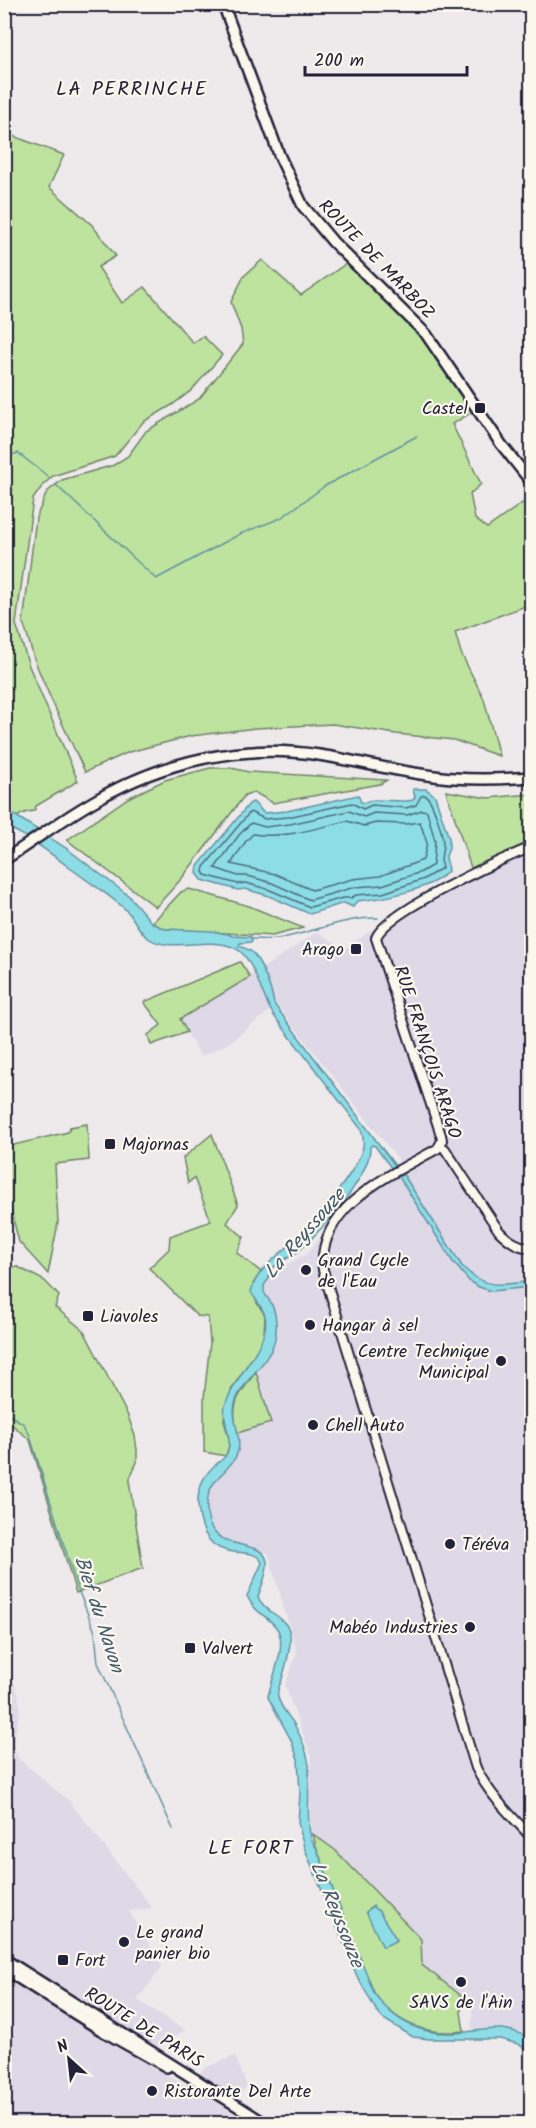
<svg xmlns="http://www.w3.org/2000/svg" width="536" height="2128" viewBox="0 0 536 2128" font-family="Kalam,sans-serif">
	<rect width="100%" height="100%" fill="#eee9ea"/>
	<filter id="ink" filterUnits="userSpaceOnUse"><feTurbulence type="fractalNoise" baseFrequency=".0167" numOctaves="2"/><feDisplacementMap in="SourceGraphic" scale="12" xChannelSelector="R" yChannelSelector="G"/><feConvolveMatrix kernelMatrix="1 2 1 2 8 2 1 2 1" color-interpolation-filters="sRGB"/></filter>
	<g filter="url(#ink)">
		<!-- built -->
		<g fill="#ded8e7">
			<polygon points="531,841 531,2039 517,2032 500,2028 472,2029 472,2010 463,1997 422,1965 335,1850 313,1834 310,1821 311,1756 285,1685 297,1653 268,1553 222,1540 214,1532 207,1515 207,1506 210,1489 223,1471 229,1466 239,1441 237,1433 271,1423 256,1372 274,1344 277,1323 264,1292 264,1286 278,1269 307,1254 351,1200 353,1193 379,1174 386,1174 401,1163 277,1005 227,1044 201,1056 179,1019 250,977 317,932 345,949 422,894 471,868"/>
			<polygon points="4,1657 18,1694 20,1708 14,1740 15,1752 19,1759 69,1801 152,1908 129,1911 162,1967 137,2000 185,2030 155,2049 110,2022 94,2034 185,2085 207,2067 235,2056 247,2086 226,2109 248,2123 5,2123"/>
		</g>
		<!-- green -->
		<g fill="#bde39e" stroke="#70826c" stroke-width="1.5">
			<polygon points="5,133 64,155 49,187 92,225 116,256 98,267 122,303 145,287 193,343 203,336 222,355 192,390 172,405 143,422 115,456 53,476 43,485 33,499 16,624 29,666 78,781 36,806 34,811 27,812 16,817 5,809"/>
			<path d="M262 260 301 295 347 263C375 286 402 310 424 338 442 361 457 387 474 411L452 424 481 484 470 494 475 519 487 528 531 497V604L455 632 461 653 484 699 499 756 454 740 396 734 333 724 256 728 191 736 129 752 85 772C69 737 51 702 37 666 31 652 29 637 23 623L36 518 47 492 62 480 114 465 128 456 146 431 199 399 243 344 241 329 231 302 244 276Z"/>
			<polygon points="210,768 231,768 249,772 387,780 380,784 273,803 254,792 245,795 182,878 156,907 67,840 128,798 165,780"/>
			<polygon points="446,791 488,798 531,794 531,841 471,868"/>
			<polygon points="189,889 249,906 303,928 272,936 165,929 152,923 181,892"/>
			<polygon points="240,962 250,977 180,1019 187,1032 151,1045 148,1035 161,1025 144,1002"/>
			<polygon points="87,1124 89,1160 55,1164 58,1223 48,1274 19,1242 5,1187 5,1147 68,1132 70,1127"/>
			<polygon points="212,1134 238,1205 227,1223 244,1237 237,1253 261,1272 253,1284 257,1303 265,1315 264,1335 261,1344 232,1388 225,1408 224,1421 230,1442 226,1456 204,1452 204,1398 210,1342 208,1317 197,1316 149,1268 169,1249 170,1236 211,1221 194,1178 188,1183 183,1158"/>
			<polygon points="16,1266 45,1281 59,1296 55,1307 84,1331 128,1416 135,1436 137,1450 137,1462 130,1478 130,1487 143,1568 76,1593 30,1440 11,1424 5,1428 5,1272"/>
			<path d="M256 1372 271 1423 237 1433C230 1403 238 1395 256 1372Z"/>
			<path d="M313 1834 335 1850 421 1939 422 1965 463 1997 461 2012 464 2031C427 2036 395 2024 374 1993L316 1847Z"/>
		</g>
		<!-- water -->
		<g fill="#8ddde7" stroke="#6292a2" stroke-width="1.5">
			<path d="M413 789H426L435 796 449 838V848L446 856 448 871C432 890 381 899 357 901L353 907 344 903 310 914 269 896 245 889 238 890 202 880 197 873 198 866 249 804 253 802 264 813 287 811 358 795 361 802 364 803C374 796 398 804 413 800L415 797Z"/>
			<path d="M5 809 66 848 129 896 152 923 165 929 211 931 228 934 232 936 251 937 252 942 240 943 239 946C245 948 249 949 253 953 262 964 272 990 274 1004L396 1167 392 1169 375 1146 372 1145 370 1147C371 1176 321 1230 300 1250 292 1257 281 1260 273 1268 270 1271 270 1276 268 1280 265 1284 264 1283 264 1288 263 1294 266 1295 269 1300 277 1311 278 1330 274 1343 267 1365 244 1379 236 1400 229 1418 244 1437 237 1454 228 1475 207 1477 207 1507 206 1558 264 1535 267 1562 268 1574 261 1586 258 1597 264 1612 283 1615 289 1630 293 1640 285 1669 282 1679 280 1685 276 1691 278 1697 280 1707 289 1716 294 1724 301 1737 308 1753 309 1767 310 1786 304 1837 316 1847L374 1993C393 2021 421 2035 454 2033 487 2031 500 2022 531 2039V2052L518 2044 500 2039H429L413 2037 382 2018 376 2010 357 1976 304 1847 298 1822 300 1793 298 1759 291 1740 268 1697C271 1679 289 1644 276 1627 265 1614 255 1613 247 1596L262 1563C254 1539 203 1575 198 1504 197 1490 203 1476 213 1467 217 1463 224 1459 226 1455 235 1439 221 1422 225 1406 233 1377 271 1344 265 1316 263 1308 255 1299 251 1292 256 1268 282 1254 298 1237 316 1220 358 1170 363 1147 364 1141 363 1135 361 1129L275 1017C262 999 256 966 241 952 217 932 172 955 148 938 138 931 134 917 125 909 111 896 93 885 77 873 53 856 32 838 5 826Z"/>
			<path d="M403 1174 462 1266C484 1290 502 1285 531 1281V1287L491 1291 479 1287 470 1282 453 1262 399 1177Z"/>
			<polygon points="373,1906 376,1910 378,1910 397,1940 383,1947 366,1912"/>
		</g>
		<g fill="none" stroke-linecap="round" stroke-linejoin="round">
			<!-- shore -->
			<g stroke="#4d6d80" stroke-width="1.5">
				<path d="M425 795C433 800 443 834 443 844 443 853 439 858 442 868L424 879 383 893 356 895 351 898H343L310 907 270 890 246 883 238 884 205 875 203 872 204 867 250 812 265 819 288 817 352 803 363 809 372 805 406 808 416 805 421 796Z"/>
				<polygon points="422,810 427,811 435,841 433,865 421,872 382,885 355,887 310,900 272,883 248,876 238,876 215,868 239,835 251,823 265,827 290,824 349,811 364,817 374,813 407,815"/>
				<path d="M347 821 364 826 376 823 406 824 420 822 427 843 423 860 380 876 353 879 312 890 275 874 231 864 246 841 253 834C284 839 317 828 347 821Z"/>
			</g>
			<!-- stream -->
			<g stroke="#6292a2" stroke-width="1.5">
				<polyline points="4,457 18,453 50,478"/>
				<polyline points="56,485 156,579 240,534 281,518 325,486 417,436"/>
				<path d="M252 939C260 939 268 940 276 939 310 934 343 917 378 918"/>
				<polyline points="4,1412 24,1424 30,1436 77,1587 95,1632 98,1663 173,1829"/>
			</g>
			<defs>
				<g id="minor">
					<path d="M440 1145 437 1149C390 1175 317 1206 323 1270L476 1768C489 1795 512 1816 532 1838"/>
					<path d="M440 1145 442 1140 441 1135 376 938C385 912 502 859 532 847"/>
					<path d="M440 1145 445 1149 499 1231C509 1241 518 1247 532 1248"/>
				</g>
				<g id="major">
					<polyline points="223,4 280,157 303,206 333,242 426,334 501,444 532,483"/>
					<path d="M4 860C35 840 64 818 96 800 163 761 242 743 319 755 364 762 409 775 454 778 480 780 506 779 532 777"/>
					<polyline points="4,1959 266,2124"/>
					<polyline points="4,1969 101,2030 167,2067"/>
				</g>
			</defs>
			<!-- minor casing -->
			<use href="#minor" stroke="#22223b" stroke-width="12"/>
			<!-- major casing -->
			<use href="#major" stroke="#22223b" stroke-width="14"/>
			<!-- minor -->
			<use href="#minor" stroke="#fbf7ec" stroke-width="8"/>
			<!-- major -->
			<use href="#major" stroke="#fbf7ec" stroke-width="9"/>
		</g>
	</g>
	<!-- markers -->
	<g fill="#22223b" stroke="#fbf7ec" stroke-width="2">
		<rect x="474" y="402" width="12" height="12" rx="3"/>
		<rect x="350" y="943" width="12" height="12" rx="3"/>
		<rect x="104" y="1138" width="12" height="12" rx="3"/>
		<circle cx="306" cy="1270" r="6"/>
		<rect x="82" y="1310" width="12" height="12" rx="3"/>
		<circle cx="310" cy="1325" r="6"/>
		<circle cx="501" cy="1361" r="6"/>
		<circle cx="313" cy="1425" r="6"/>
		<circle cx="450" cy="1544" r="6"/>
		<circle cx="470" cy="1627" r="6"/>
		<rect x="184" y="1642" width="12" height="12" rx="3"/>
		<circle cx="124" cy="1942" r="6"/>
		<rect x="57" y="1954" width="12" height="12" rx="3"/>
		<circle cx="461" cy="1982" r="6"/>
		<circle cx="152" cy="2091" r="6"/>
	</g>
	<g text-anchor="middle" stroke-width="4.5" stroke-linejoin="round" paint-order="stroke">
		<!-- street labels -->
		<g font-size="18" fill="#22223b" stroke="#fbf7ec">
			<text transform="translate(377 259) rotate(46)" y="6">ROUTE DE MARBOZ</text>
			<text transform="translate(428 1052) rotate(72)" y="6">RUE FRANÇOIS ARAGO</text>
			<text transform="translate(144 2027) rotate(32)" y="6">ROUTE DE PARIS</text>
		</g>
		<!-- poi labels -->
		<g font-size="18" fill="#22223b" stroke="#fbf7ec" text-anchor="start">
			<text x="468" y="414" text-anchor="end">Castel</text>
			<text x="344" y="955" text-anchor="end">Arago</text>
			<text x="122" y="1150">Majornas</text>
			<text x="318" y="1266">Grand Cycle<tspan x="318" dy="21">de l'Eau</tspan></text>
			<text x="100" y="1322">Liavoles</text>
			<text x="322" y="1331">Hangar à sel</text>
			<text x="489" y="1357" text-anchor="end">Centre Technique<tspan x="489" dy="21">Municipal</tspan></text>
			<text x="325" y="1431">Chell Auto</text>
			<text x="462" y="1550">Téréva</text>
			<text x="458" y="1633" text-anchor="end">Mabéo Industries</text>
			<text x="202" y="1654">Valvert</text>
			<text x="136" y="1938">Le grand<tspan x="136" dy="21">panier bio</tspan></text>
			<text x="75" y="1966">Fort</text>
			<text x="461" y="2008" text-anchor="middle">SAVS de l'Ain</text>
			<text x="164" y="2097">Ristorante Del Arte</text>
		</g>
		<!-- neighbourhood labels -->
		<g font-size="20" letter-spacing="1.5" fill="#22223b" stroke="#fbf7ec">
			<text x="132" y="95">LA PERRINCHE</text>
			<text x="251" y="1854">LE FORT</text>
		</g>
		<!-- water labels -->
		<g font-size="20" font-style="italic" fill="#425a6f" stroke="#fbf7ec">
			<text transform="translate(304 1233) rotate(-49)" y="7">La Reyssouze</text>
			<text transform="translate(100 1614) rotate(72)" y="7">Bief du Navon</text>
			<text transform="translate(338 1914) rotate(68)" y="7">La Reyssouze</text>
		</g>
	</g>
	<!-- margin -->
	<rect width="536" height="2128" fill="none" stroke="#fbf7ec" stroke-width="24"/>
	<rect x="12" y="12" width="512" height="2104" fill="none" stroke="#22223b" stroke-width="2" filter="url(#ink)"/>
	<!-- north arrow -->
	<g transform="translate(69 2059) rotate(333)" stroke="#fbf7ec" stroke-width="4.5" paint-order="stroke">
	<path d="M0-4.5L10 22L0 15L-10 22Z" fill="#22223b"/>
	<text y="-9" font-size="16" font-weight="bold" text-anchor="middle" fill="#22223b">N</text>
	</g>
	<!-- scale -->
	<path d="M305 66v9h162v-9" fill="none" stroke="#22223b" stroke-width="3"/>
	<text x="314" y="66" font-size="18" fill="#22223b" stroke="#fbf7ec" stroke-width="4.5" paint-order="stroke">200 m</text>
</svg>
